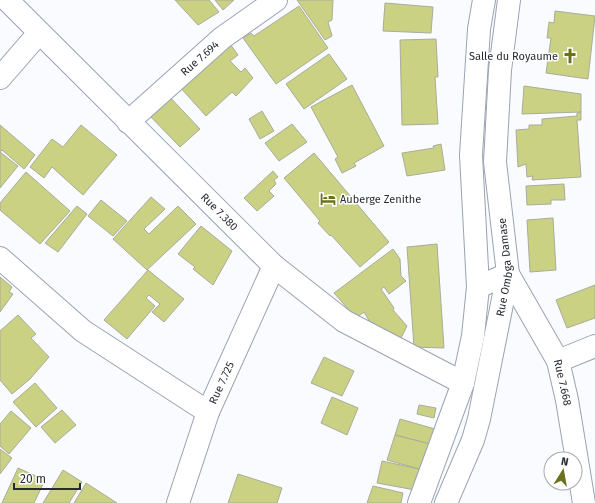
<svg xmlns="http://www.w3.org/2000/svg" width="595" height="503" viewBox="0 0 595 503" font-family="'Fira Sans',sans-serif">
	<rect width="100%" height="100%" fill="#f9fbfe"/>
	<!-- building -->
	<g fill="#cad183" stroke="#a9ac9a">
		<polygon points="175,0 209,0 219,12 198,25"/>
		<polygon points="215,0 234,0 223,10"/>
		<polygon points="297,0 333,0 332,20 328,22 332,36 325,40"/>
		<polygon points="385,3 433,7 431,33 383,31"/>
		<polygon points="299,6 328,48 276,84 243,38 251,33 254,36"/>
		<polygon points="555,11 595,16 588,79 546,73 551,38 547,38 549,22 554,23"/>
		<polygon points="436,39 438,77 435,77 438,124 402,125 400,40"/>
		<polygon points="228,41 238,55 230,61 241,72 245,68 253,78 236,96 232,92 206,116 179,86"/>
		<polygon points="329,54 347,79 304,109 286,84"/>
		<polygon points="352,85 384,146 354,163 356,166 342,173 335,159 338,157 311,107"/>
		<polygon points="524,86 581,94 581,112 522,114"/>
		<polygon points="166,93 200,129 180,147 146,112"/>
		<polygon points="262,111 274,131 260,139 249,119"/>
		<polygon points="581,112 581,120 577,120 581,177 532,180 533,176 527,177 526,164 518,167 516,130 529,129 529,125 542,125 542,119 577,116 577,113"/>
		<polygon points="292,124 307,142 279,161 265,143"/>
		<polygon points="0,125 35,155 24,169 2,150 0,152 18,166 0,188"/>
		<polygon points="81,125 117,155 83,195 52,167 44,178 30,167 52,139 63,147"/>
		<polygon points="441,144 445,170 407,176 402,153 434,148 433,146"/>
		<polygon points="314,153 389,242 360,267 331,235 330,236 318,223 320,221 284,178"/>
		<polygon points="273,171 278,177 274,180 276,184 269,191 274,196 257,211 244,198"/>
		<polygon points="26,172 70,211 40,244 0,210 0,203"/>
		<polygon points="564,184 565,200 551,200 551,204 527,205 526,186"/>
		<polygon points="151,197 165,209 144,229 149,234 178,206 196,224 147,270 113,239"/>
		<polygon points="101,200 127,221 113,236 88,216"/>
		<polygon points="77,206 87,214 58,252 45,243"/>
		<polygon points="553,218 556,270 530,272 527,220"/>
		<polygon points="201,226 232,251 213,285 193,269 195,267 178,254"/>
		<polygon points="437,244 444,348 414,347 407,247"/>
		<polygon points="393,249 400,259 401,276 406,281 389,294 384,287 381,289 394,308 393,310 407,326 400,340 371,324 364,312 356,318 334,293"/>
		<polygon points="148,270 184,299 164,322 152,312 160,304 149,295 146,298 155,306 127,339 104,320"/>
		<polygon points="0,277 12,287 9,292 13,294 0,312"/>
		<polygon points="595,285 595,318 567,328 556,300"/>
		<polygon points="18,315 36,334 31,338 49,357 30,379 12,394 0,380 0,331"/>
		<polygon points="324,357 354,371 342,396 311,383"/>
		<polygon points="35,383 57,408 36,427 13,402"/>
		<polygon points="332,397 358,408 347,435 321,423"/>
		<polygon points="419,405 436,408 434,418 417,414"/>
		<polygon points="62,410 76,425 55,443 41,427"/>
		<polygon points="11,411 31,428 9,454 0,446 0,424"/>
		<polygon points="400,419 435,429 430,444 395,435"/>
		<polygon points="395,435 430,444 423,470 387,460"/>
		<polygon points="0,449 12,458 0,474"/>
		<polygon points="382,461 419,469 415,490 377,483"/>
		<polygon points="18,468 45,480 34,503 2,503"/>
		<polygon points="63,470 82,482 69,503 43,503"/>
		<polygon points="238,474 282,488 277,503 228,503"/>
		<polygon points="86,483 117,503 74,503"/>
		<polygon points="373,486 403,493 401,503 367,503"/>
	</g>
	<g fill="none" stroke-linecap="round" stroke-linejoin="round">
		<defs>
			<g id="minor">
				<path id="s1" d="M7 0 274 266 344 321 463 383"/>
				<polyline points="0,78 39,33"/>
				<path id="s2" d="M128 122 222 38 276 0"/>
				<polyline points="0,258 83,331 208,412"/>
				<path id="s3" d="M478 287 508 274 558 361 567 400 584 503"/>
				<polyline points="558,361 595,346"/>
				<path id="s4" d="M178 503 208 412 274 266"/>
			</g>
			<g id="major">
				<polyline points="419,503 463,383 473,336 478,287 471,155 479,29 484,0"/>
				<path id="s5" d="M446 503 473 440 479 419 508 274 495 162 500 70 509 0"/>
			</g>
		</defs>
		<!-- minor casing -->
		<use href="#minor" stroke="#99a3b2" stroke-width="24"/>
		<!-- major casing -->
		<use href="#major" stroke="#99a3b2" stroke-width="24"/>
		<!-- minor -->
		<use href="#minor" stroke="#fff" stroke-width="22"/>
		<!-- major -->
		<use href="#major" stroke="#fff" stroke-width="22"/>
	</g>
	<!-- icons -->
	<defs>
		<symbol id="church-bare" viewBox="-9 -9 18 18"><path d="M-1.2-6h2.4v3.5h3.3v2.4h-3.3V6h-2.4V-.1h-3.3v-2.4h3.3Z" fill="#6c7219" stroke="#fff" stroke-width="2.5" paint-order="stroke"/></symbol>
		<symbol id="hotel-bare" viewBox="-9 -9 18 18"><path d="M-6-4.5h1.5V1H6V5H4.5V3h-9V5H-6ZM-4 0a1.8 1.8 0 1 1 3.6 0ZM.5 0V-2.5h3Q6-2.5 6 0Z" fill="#6c7219" stroke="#fff" stroke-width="2.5" paint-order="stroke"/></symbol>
	</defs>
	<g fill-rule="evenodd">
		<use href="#church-bare" x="559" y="45" width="22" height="22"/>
		<use href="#hotel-bare" x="317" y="188" width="22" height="22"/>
	</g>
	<g text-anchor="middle" stroke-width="3" stroke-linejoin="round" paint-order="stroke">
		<!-- poi labels -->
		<g font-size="11" fill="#282c32" stroke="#fff" text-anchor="end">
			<text x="558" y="60">Salle du Royaume</text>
			<text x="340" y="203" text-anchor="start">Auberge Zenithe</text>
		</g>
		<!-- street labels -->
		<g font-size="11" fill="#282c32" stroke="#fff">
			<text dy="4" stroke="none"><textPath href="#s2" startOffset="96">Rue 7.694</textPath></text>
			<text dy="4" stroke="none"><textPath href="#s1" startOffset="300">Rue 7.380</textPath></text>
			<text dy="4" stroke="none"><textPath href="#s5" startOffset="245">Rue Ombga Damase</textPath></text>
			<text dy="4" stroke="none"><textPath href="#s4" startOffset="128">Rue 7.725</textPath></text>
			<text dy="4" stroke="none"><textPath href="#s3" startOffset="155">Rue 7.668</textPath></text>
		</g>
	</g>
	<!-- north arrow -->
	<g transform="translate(563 471) rotate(11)"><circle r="19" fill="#ffffff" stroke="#a9abad"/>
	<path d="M0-3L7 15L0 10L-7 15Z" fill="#6c7219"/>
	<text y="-6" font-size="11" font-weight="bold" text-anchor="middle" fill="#282c32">N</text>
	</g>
	<!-- scale -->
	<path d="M14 483v6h66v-6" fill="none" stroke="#282c32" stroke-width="2"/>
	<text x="20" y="483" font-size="12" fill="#282c32" stroke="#ffffff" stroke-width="3" paint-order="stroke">20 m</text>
</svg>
